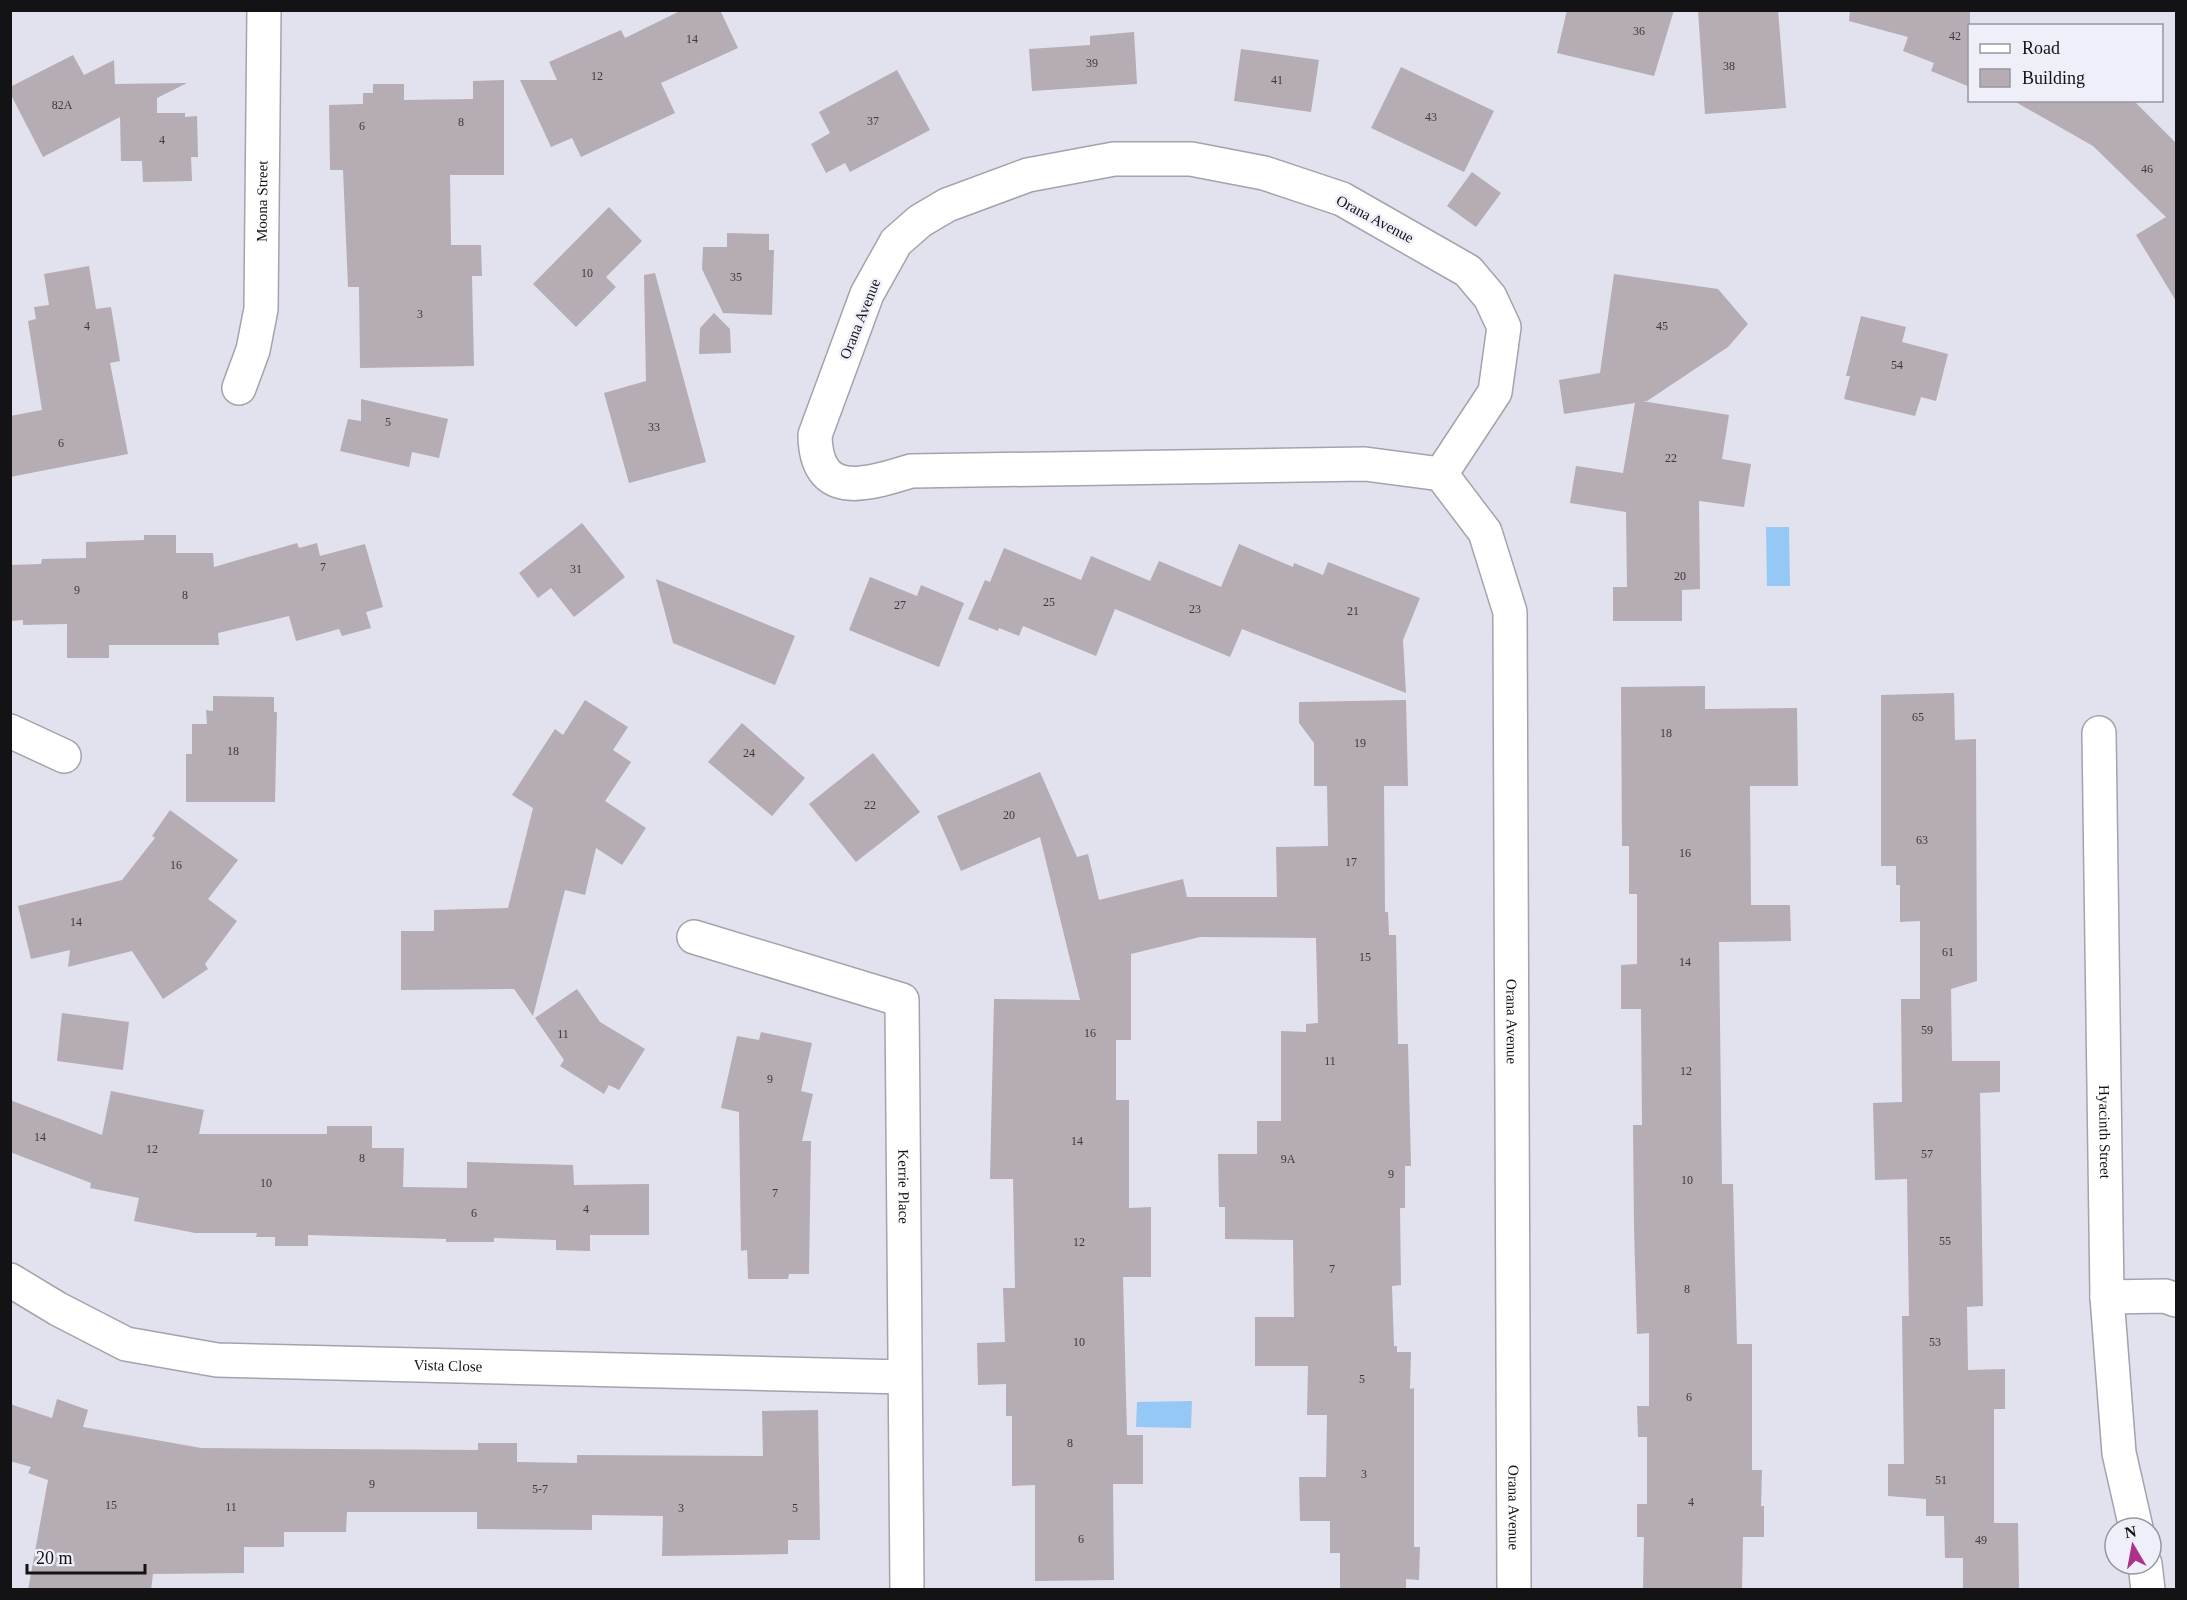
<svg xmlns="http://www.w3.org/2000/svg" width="2187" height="1600" viewBox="0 0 2187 1600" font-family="Georgia,serif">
	<rect width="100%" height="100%" fill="#e1e2ed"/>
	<!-- water -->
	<g fill="#96c8f5">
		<polygon points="1766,527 1789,527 1790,586 1767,586"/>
		<polygon points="1192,1401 1191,1428 1136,1427 1137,1402"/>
	</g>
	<!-- building -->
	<g fill="#b5acb4">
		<polygon points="682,10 720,10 738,48 661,83 675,113 581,157 572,138 551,147 520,80 557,80 549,62 621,30 625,38"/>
		<polygon points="1567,10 1674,10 1654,76 1557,53"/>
		<polygon points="1698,10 1778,10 1786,108 1705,114"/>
		<polygon points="1850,10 1970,10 1970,87 1931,71 1934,63 1903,51 1908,37 1849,21"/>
		<polygon points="1134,32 1137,84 1032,91 1029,49 1090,45 1090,36"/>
		<polygon points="1241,49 1319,60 1311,112 1234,101"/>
		<polygon points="73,55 84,75 114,60 115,84 187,83 157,98 157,113 185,113 185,117 197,116 198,157 191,157 192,181 143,182 142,161 121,161 120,117 43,157 10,93 10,87"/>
		<polygon points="1401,67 1494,111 1464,172 1371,128"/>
		<polygon points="897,70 930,130 850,172 845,163 826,173 811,144 830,133 819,112"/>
		<polygon points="504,80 504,175 450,175 451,245 481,245 482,276 472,276 474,366 360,368 359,287 348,287 343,170 330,170 329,105 363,104 363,93 373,93 373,84 404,84 404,100 473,99 473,81"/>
		<polygon points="2012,100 2133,100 2176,143 2176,301 2136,235 2166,217 2093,146"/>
		<polygon points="1472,172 1501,193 1476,227 1447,206"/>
		<polygon points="609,207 642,241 606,277 616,287 576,327 533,284"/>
		<polygon points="727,233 769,234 769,250 774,250 772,315 723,313 702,269 703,247 727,247"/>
		<polygon points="89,266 96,309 111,307 120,361 110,363 128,454 10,477 10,416 42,410 28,321 36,319 34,307 49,305 44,274"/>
		<polygon points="655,273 706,462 629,483 604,393 646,381 644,275"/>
		<polygon points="1614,274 1718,289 1748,324 1728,347 1647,401 1642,401 1729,415 1722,459 1751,464 1744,507 1699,501 1700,589 1682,590 1682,621 1613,621 1613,587 1627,587 1626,512 1570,503 1576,466 1623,473 1635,403 1564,414 1559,380 1600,373"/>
		<polygon points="714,313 730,329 731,353 699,354 700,328"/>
		<polygon points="1861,316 1906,327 1902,342 1948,354 1936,401 1921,397 1915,416 1844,399 1850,376 1846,376"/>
		<polygon points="361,399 448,419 439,458 412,452 409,467 340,451 348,419 361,421"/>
		<polygon points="582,523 625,577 574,617 551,588 538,598 519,573"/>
		<polygon points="144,535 176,535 176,553 213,553 214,567 297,543 299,548 317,543 320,556 365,544 383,607 366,612 371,628 342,636 339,629 296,641 289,616 218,633 219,645 109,645 109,658 67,658 67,624 23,625 23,620 10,621 10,565 41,564 42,559 86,558 86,542 144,540"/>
		<polygon points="1239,544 1293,567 1294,563 1323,575 1328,562 1420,598 1403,640 1406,693 1242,629 1230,657 1115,609 1096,656 1023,626 1019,636 999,628 998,631 968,619 985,580 990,582 1004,548 1081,580 1091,556 1150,581 1159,561 1221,587"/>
		<polygon points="870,577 917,596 921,585 964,603 939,667 849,630"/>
		<polygon points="656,579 795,636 775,685 673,643"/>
		<polygon points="1705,686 1705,709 1797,708 1798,786 1750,786 1751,905 1790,905 1791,941 1719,942 1722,1184 1733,1184 1737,1344 1752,1344 1752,1470 1762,1470 1761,1506 1764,1506 1764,1537 1743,1537 1742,1590 1643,1590 1644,1537 1637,1537 1637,1504 1647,1504 1647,1437 1638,1437 1637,1406 1649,1406 1649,1333 1637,1334 1634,1228 1633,1125 1642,1125 1641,1009 1621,1009 1621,965 1637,964 1637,894 1629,894 1629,846 1622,846 1621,687"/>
		<polygon points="1954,693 1955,740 1976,739 1977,981 1951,989 1952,1061 2000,1061 2000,1092 1980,1093 1983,1306 1967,1307 1968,1370 2005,1369 2005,1409 1994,1409 1994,1523 2018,1523 2019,1590 1963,1590 1963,1558 1945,1558 1944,1516 1926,1516 1926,1499 1888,1496 1888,1464 1904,1464 1902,1316 1909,1316 1907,1179 1875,1180 1873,1103 1902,1102 1901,999 1920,999 1920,921 1900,922 1900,885 1896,885 1896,866 1881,866 1881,695"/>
		<polygon points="213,696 274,697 274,712 277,712 275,802 186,802 186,754 192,754 192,724 207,724 206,710 213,711"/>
		<polygon points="585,700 628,727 613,750 631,762 605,801 646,828 622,865 596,848 585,895 565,890 533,1016 514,989 401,990 401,931 434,931 434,910 508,908 533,808 512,795 555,729 563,735"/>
		<polygon points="1406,700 1408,786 1384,786 1385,912 1388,912 1389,935 1396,935 1398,1044 1408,1044 1411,1166 1405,1166 1405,1208 1400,1208 1401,1285 1392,1286 1394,1346 1397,1346 1397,1352 1411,1352 1410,1389 1414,1388 1414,1547 1420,1547 1419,1580 1406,1579 1406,1590 1340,1588 1340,1553 1330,1553 1330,1521 1300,1521 1299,1477 1326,1477 1327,1415 1307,1415 1308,1366 1255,1366 1255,1317 1294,1317 1293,1240 1225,1239 1225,1207 1219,1207 1218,1154 1257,1154 1257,1121 1281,1121 1281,1031 1306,1032 1306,1024 1318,1023 1316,938 1200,937 1131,954 1131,1040 1116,1040 1116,1100 1129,1100 1129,1208 1151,1207 1151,1277 1123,1277 1127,1435 1143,1435 1143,1484 1113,1484 1114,1580 1035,1581 1035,1485 1012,1486 1012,1416 1006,1416 1006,1384 978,1385 977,1343 1005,1342 1003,1288 1015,1288 1013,1179 990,1179 994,999 1080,1000 1040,837 961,871 937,816 1040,772 1077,857 1088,854 1099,900 1183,879 1187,897 1277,897 1276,847 1328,846 1327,786 1314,786 1314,743 1299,723 1299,702"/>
		<polygon points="742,723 805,778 772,816 708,762"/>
		<polygon points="873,753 920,812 856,862 809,804"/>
		<polygon points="170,810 238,860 208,899 237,921 205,964 208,969 163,999 132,951 68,967 70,950 31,959 18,906 122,880 155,838 152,836"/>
		<polygon points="577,989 600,1022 645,1049 619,1090 609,1085 604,1094 560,1066 564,1060 535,1018"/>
		<polygon points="62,1013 129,1022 123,1070 57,1061"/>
		<polygon points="761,1032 812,1043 801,1091 813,1094 802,1141 811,1141 809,1274 789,1274 788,1279 748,1279 747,1250 741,1251 739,1112 721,1108 737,1036 759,1040"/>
		<polygon points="111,1091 204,1110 199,1134 327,1134 327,1126 372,1126 372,1148 404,1148 403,1187 467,1188 467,1162 573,1165 574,1185 649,1184 649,1235 590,1235 590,1251 556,1250 556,1240 494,1238 494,1242 446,1242 446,1239 308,1235 308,1246 275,1246 275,1237 256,1237 257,1233 195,1233 134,1221 139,1198 90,1188 91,1183 10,1152 10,1100 102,1135"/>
		<polygon points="57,1399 88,1410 83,1427 201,1448 478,1450 478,1443 517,1443 517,1462 577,1463 577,1455 763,1456 762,1411 818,1410 820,1540 788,1540 788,1554 662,1556 663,1516 592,1515 592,1530 477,1529 477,1512 347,1512 346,1532 284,1532 284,1547 244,1547 244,1573 153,1574 151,1590 28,1590 48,1480 28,1473 31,1467 10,1461 10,1404 52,1418"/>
	</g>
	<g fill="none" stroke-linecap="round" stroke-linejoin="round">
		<defs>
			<g id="street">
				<path id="s1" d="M239 388 253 350 261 309 264 10"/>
				<path id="s2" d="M1441 474 1495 392 1504 327 1490 297 1468 271 1342 199 1264 173 1191 159H1114L1028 175 947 205 920 221 896 242 867 294 815 435C816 502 868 484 911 471L1365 464 1441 474 1485 532 1510 612 1514 1590"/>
				<polyline points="10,731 64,756"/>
				<path id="s3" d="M2099 733 2107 1297 2119 1453 2136 1528"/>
				<path id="s4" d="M694 937 902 1000 907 1590"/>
				<path id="s5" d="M10 1280 58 1309 126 1344 217 1360 904 1377"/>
				<polyline points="2107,1297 2165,1296 2176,1300"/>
				<polyline points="2145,1564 2148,1590"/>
			</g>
		</defs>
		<!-- street casing -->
		<use href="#street" stroke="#a2a3ad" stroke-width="36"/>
		<!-- street -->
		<use href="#street" stroke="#fff" stroke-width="33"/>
	</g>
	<g text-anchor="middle" stroke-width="5" stroke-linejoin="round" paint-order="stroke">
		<!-- number labels -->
		<g font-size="12" fill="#3c393e">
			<text x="1639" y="35">36</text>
			<text x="1955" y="40">42</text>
			<text x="692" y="43">14</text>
			<text x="1092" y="67">39</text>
			<text x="1729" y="70">38</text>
			<text x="597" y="80">12</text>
			<text x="1277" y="84">41</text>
			<text x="62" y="109">82A</text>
			<text x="1431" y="121">43</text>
			<text x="873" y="125">37</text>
			<text x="461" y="126">8</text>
			<text x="362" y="130">6</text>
			<text x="162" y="144">4</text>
			<text x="2147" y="173">46</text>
			<text x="587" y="277">10</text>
			<text x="736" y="281">35</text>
			<text x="420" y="318">3</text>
			<text x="87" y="330">4</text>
			<text x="1662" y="330">45</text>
			<text x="1897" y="369">54</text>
			<text x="388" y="426">5</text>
			<text x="654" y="431">33</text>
			<text x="61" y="447">6</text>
			<text x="1671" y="462">22</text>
			<text x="323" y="571">7</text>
			<text x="576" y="573">31</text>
			<text x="1680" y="580">20</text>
			<text x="77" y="594">9</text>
			<text x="185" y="599">8</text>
			<text x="1049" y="606">25</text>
			<text x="900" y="609">27</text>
			<text x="1195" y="613">23</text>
			<text x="1353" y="615">21</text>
			<text x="1918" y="721">65</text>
			<text x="1666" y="737">18</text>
			<text x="1360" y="747">19</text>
			<text x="233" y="755">18</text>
			<text x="749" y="757">24</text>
			<text x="870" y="809">22</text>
			<text x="1009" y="819">20</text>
			<text x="1922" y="844">63</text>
			<text x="1685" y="857">16</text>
			<text x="1351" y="866">17</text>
			<text x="176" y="869">16</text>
			<text x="76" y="926">14</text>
			<text x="1948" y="956">61</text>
			<text x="1365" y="961">15</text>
			<text x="1685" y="966">14</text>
			<text x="1927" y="1034">59</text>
			<text x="1090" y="1037">16</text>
			<text x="563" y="1038">11</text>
			<text x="1330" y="1065">11</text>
			<text x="1686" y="1075">12</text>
			<text x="770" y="1083">9</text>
			<text x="40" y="1141">14</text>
			<text x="1077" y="1145">14</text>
			<text x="152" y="1153">12</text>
			<text x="1927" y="1158">57</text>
			<text x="362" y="1162">8</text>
			<text x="1288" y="1163">9A</text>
			<text x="1391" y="1178">9</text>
			<text x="1687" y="1184">10</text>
			<text x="266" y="1187">10</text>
			<text x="775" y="1197">7</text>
			<text x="586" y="1213">4</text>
			<text x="474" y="1217">6</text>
			<text x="1945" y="1245">55</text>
			<text x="1079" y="1246">12</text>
			<text x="1332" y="1273">7</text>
			<text x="1687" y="1293">8</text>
			<text x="1079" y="1346">10</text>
			<text x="1935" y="1346">53</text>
			<text x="1362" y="1383">5</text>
			<text x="1689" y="1401">6</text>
			<text x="1070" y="1447">8</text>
			<text x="1364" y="1478">3</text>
			<text x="1941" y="1484">51</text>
			<text x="372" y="1488">9</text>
			<text x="540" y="1493">5-7</text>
			<text x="1691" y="1506">4</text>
			<text x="111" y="1509">15</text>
			<text x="231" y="1511">11</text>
			<text x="681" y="1512">3</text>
			<text x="795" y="1512">5</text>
			<text x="1081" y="1543">6</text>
			<text x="1981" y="1544">49</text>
		</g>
		<!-- street labels -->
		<g font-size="15" fill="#131316" stroke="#efeffa">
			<text dy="5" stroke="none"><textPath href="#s1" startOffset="190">Moona Street</textPath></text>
			<text transform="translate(1375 219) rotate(28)" y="5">Orana Avenue</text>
			<text transform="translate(860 319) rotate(-68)" y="5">Orana Avenue</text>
			<text dy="5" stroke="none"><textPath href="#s2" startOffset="2283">Orana Avenue</textPath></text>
			<text dy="5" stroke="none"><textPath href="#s3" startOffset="399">Hyacinth Street</textPath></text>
			<text dy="5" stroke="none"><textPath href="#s4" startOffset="404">Kerrie Place</textPath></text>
			<text dy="5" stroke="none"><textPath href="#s5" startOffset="456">Vista Close</textPath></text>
			<text dy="5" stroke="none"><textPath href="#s2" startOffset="2769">Orana Avenue</textPath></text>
		</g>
	</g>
	<!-- border -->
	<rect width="2187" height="1600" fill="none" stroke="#131316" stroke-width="24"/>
	<!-- legend -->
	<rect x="1968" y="24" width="195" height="78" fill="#efeffa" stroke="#97979f" stroke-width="1.5"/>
	<rect x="1980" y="44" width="30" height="9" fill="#ffffff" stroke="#97979f" stroke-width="1.5"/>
	<text x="2022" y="54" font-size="18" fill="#131316">Road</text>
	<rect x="1980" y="69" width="30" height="18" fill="#b5acb4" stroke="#97979f" stroke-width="1.5"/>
	<text x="2022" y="84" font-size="18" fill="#131316">Building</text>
	<!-- north arrow -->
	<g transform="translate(2133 1546) rotate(350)"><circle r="28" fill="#efeffa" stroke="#97979f" stroke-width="1.5"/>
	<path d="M0-4.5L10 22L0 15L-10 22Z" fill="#ab3388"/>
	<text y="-9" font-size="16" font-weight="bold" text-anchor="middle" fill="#131316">N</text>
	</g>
	<!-- scale -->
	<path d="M27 1564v9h118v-9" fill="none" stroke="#131316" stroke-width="3"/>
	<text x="36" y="1564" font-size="18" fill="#131316" stroke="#efeffa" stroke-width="4.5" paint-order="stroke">20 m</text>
</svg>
